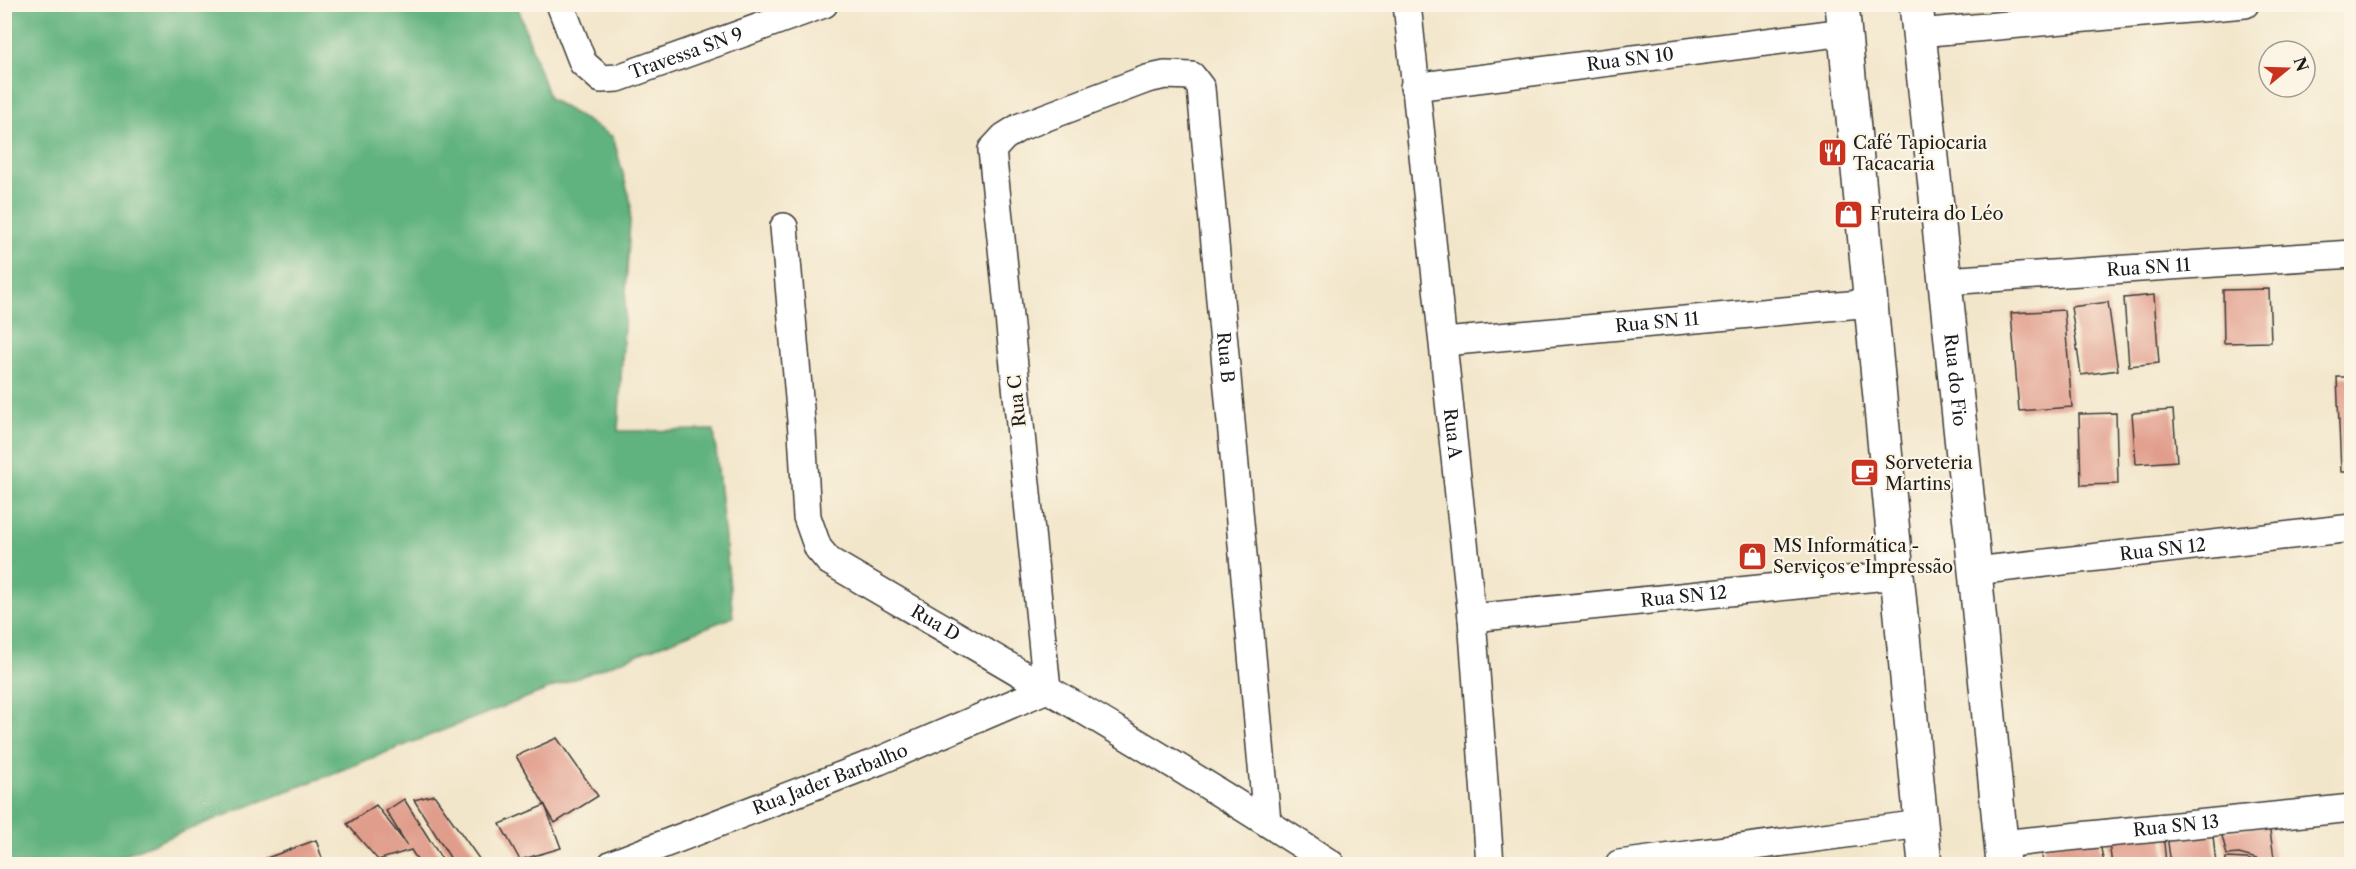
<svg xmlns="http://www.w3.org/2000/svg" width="2356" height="869" viewBox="0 0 2356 869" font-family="'Libre Caslon Text',serif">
	<rect width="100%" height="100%" fill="#fcf5e5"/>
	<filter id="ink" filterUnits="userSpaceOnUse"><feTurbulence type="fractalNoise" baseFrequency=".0167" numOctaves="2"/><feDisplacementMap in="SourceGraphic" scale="12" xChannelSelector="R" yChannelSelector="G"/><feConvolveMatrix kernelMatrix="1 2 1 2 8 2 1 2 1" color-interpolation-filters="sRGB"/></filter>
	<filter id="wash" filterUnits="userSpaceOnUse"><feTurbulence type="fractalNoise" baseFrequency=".008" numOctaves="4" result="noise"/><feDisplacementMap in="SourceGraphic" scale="24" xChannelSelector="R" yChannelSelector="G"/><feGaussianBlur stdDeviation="1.35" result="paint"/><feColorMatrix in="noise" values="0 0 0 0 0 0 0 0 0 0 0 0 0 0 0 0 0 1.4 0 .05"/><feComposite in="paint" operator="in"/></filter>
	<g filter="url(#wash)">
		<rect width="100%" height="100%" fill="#f2e6ca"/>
		<!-- forest -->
		<polygon fill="#60b27e" stroke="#3e674d" stroke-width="1.5" points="5,4 517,5 549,98 613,137 631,203 618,431 714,430 733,617 101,864 5,864"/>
		<g id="blocks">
			<!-- building -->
			<g fill="#e19d8c">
				<polygon points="2269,289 2271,342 2224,343 2223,290"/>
				<polygon points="2154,295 2159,363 2129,366 2124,298"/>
				<polygon points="2108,302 2118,370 2081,375 2071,307"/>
				<polygon points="2064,310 2072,407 2019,411 2011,313"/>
				<polygon points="2337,377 2352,377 2352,472 2341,472"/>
				<polygon points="2173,410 2177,461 2136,464 2132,413"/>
				<polygon points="2116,413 2118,484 2081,485 2079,414"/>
				<polygon points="557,738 598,796 555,823 516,756"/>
				<polygon points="434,795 480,860 475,864 454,864 414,800"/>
				<polygon points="404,799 445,864 420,864 411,850 378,860 347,824 376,805 407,845 386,811"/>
				<polygon points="545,805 561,848 520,860 500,824"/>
				<polygon points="2269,825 2275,864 2239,854 2227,855 2221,832"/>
				<polygon points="2212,826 2216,864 2171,864 2166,829"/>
				<polygon points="2163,832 2166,864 2112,864 2108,837"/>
				<polygon points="2099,838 2104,864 2043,864 2042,854 2045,845"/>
				<polygon points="316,840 324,864 257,864 256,862"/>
				<polygon points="2226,858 2247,859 2261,864 2226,864"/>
			</g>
		</g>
	</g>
	<g filter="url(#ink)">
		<use href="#blocks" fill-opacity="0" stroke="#3c3a36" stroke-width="1.5"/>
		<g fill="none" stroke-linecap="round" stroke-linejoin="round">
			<defs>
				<g id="minor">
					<path id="s1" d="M560 4 583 63 601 79 618 78 824 4"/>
					<path id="s2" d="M1407 4 1472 618 1490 864"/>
					<polyline points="1918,33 2245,4"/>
					<path id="s3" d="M1414 87 1845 32"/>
					<path id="s4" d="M784 227 802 432 807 517 818 548 829 561C998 660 1168 757 1331 864"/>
					<path id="s5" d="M1945 281 2352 254"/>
					<path id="s6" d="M1444 342 1871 303"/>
					<path id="s7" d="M1975 571 2352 528"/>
					<path id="s8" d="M1472 618 1897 575"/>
					<path id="s9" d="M2001 844 2352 808"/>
					<path id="s10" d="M612 864 879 761 1047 689 992 150 1004 137 1020 127 1147 79 1165 75 1192 76 1201 88 1267 822"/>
					<polyline points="1619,864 1921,824"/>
				</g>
				<g id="tertiary">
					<polyline points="1842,4 1925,864"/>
					<path id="s11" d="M1916 4 1975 571 2003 864"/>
				</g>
			</defs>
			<!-- minor casing -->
			<use href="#minor" stroke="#3c3a36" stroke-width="30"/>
			<!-- tertiary casing -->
			<use href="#tertiary" stroke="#3c3a36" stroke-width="36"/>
			<!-- minor -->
			<use href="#minor" stroke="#fff" stroke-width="27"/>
			<!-- tertiary -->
			<use href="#tertiary" stroke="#fff" stroke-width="33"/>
		</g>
	</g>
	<!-- icons -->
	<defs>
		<symbol id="restaurant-square" viewBox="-11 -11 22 22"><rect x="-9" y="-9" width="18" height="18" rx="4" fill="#c8321e" stroke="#fcf5e5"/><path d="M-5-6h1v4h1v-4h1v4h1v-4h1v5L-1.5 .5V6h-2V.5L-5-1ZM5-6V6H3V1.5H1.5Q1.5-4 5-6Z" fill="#fff"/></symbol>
		<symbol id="shop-square" viewBox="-11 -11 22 22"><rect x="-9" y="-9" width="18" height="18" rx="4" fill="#c8321e" stroke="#fcf5e5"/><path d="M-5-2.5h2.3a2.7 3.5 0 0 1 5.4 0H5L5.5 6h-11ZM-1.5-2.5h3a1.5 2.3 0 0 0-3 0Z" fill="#fff"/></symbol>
		<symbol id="cafe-square" viewBox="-11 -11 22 22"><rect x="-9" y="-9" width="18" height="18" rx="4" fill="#c8321e" stroke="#fcf5e5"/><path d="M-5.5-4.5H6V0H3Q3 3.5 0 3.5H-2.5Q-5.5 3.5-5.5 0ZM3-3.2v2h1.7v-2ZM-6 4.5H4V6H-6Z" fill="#fff"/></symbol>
	</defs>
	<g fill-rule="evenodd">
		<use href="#restaurant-square" x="1816" y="136" width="33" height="33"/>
		<use href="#shop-square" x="1832" y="198" width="33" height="33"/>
		<use href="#cafe-square" x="1848" y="456" width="33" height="33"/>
		<use href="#shop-square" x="1736" y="540" width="33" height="33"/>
	</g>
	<g text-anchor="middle" stroke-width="4.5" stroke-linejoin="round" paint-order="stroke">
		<!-- street labels -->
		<g font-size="18" fill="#1c1c1c" stroke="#fcf5e5">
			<text dy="6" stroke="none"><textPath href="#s1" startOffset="177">Travessa SN 9</textPath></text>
			<text dy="6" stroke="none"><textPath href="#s3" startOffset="218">Rua SN 10</textPath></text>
			<text dy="6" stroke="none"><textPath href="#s5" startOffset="204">Rua SN 11</textPath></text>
			<text dy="6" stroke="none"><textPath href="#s6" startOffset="214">Rua SN 11</textPath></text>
			<text dy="6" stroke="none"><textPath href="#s10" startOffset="1514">Rua B</textPath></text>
			<text dy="6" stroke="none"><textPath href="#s11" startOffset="378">Rua do Fio</textPath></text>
			<text transform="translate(1017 401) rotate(-96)" y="6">Rua C</text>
			<text dy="6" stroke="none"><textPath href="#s2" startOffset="432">Rua A</textPath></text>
			<text dy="6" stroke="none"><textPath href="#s7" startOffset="189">Rua SN 12</textPath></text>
			<text dy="6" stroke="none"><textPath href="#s8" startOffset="213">Rua SN 12</textPath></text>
			<text dy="6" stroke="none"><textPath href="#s4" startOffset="464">Rua D</textPath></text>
			<text dy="6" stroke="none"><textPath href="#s10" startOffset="234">Rua Jader Barbalho</textPath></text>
			<text dy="6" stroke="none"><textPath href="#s9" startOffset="176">Rua SN 13</textPath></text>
		</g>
		<!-- poi labels -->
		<g font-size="18" fill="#1c1c1c" stroke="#fcf5e5" text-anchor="start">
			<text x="1853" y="149">Café Tapiocaria<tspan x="1853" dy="21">Tacacaria</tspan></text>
			<text x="1870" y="220">Fruteira do Léo</text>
			<text x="1885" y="469">Sorveteria<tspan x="1885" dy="21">Martins</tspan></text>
			<text x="1773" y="552">MS Informática -<tspan x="1773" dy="21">Serviços e Impressão</tspan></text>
		</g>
	</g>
	<!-- margin -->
	<rect width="2356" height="869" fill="none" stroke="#fcf5e5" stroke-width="24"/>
	<!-- north arrow -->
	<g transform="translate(2287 69) rotate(71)"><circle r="28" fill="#fcf5e5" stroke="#a29e95" stroke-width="1.5"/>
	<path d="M0-4.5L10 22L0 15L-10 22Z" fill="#c8321e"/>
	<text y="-9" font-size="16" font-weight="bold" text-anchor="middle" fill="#1c1c1c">N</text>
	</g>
</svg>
